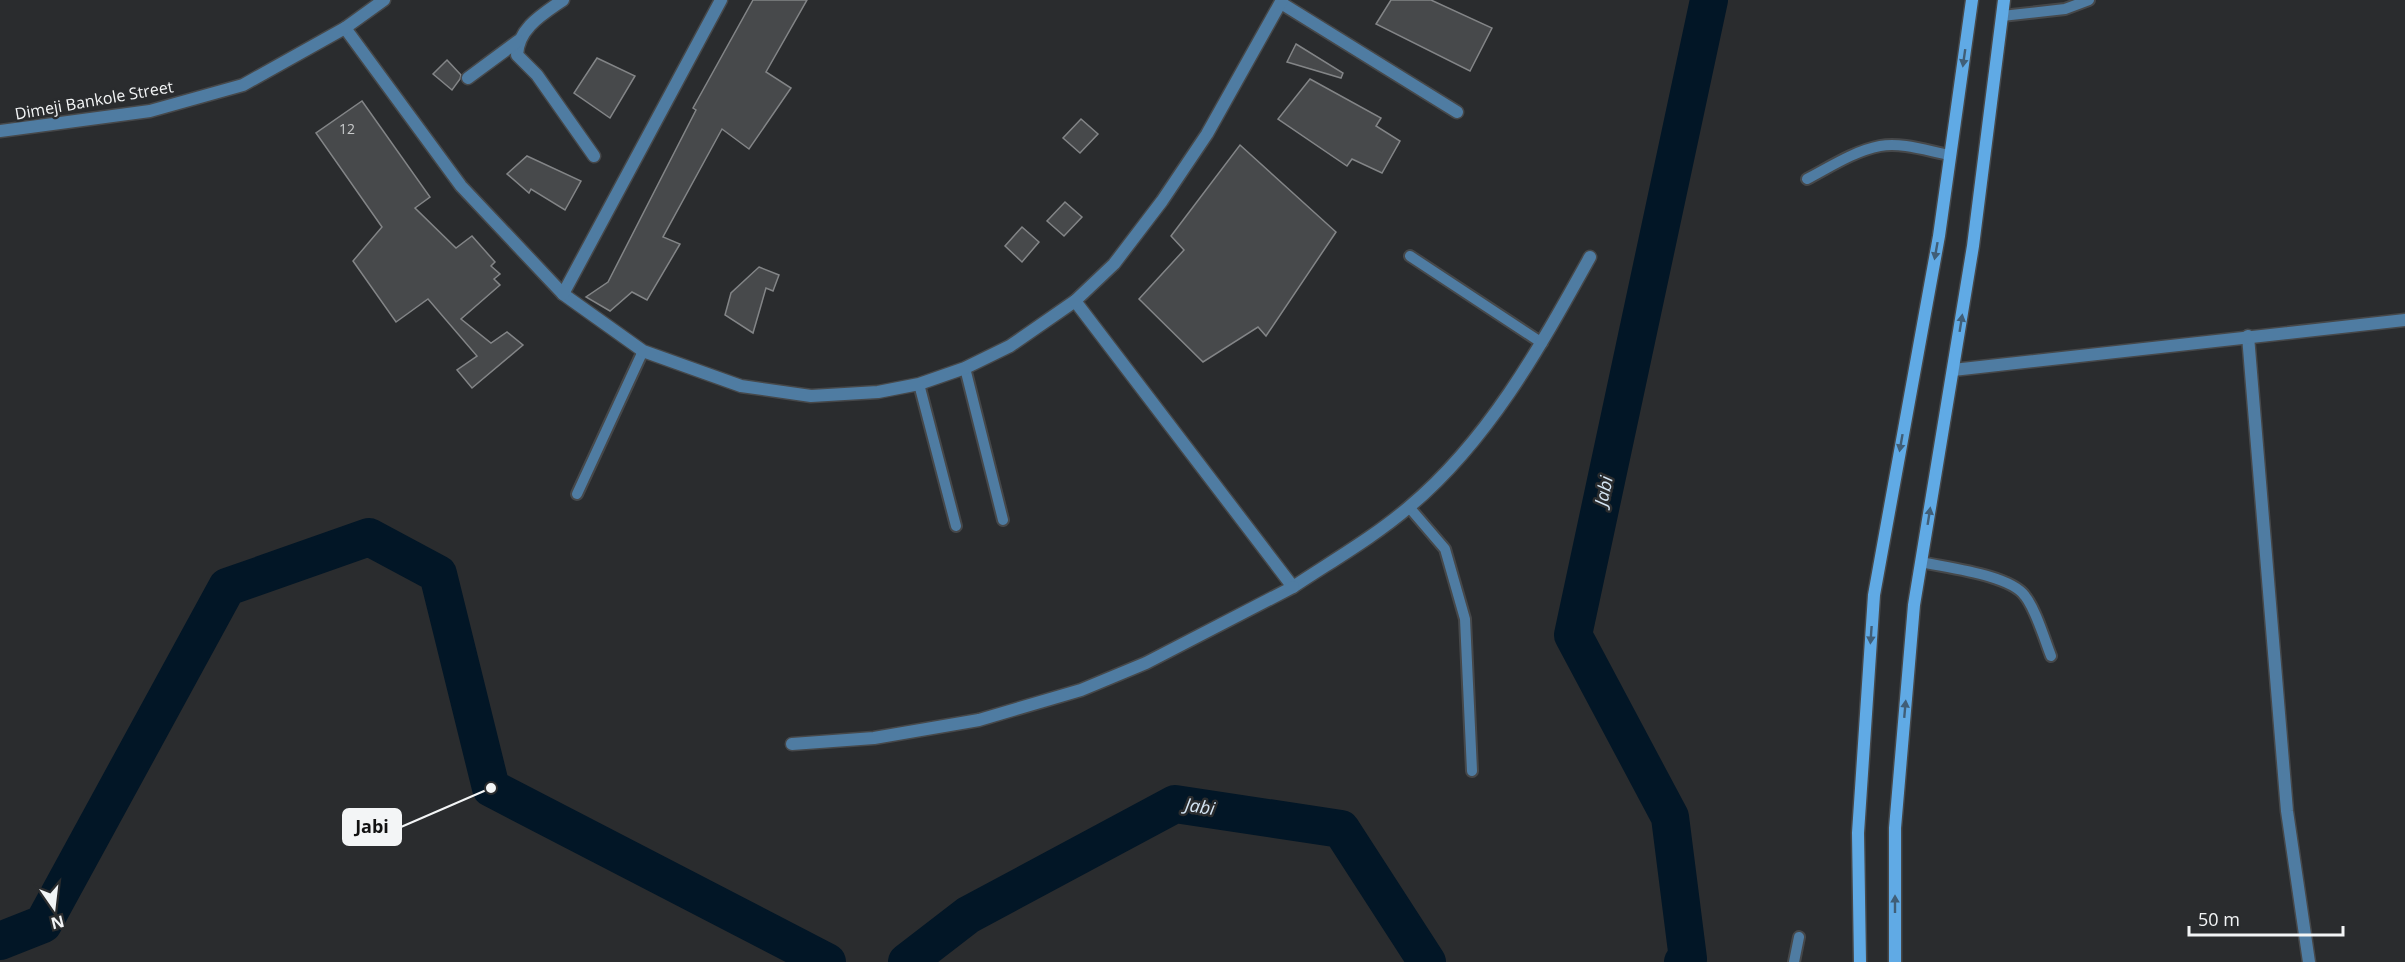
<svg xmlns="http://www.w3.org/2000/svg" width="2405" height="962" viewBox="0 0 2405 962" font-family="'Open Sans',sans-serif">
	<rect width="100%" height="100%" fill="#2a2c2e"/>
	<g fill="none" stroke-linecap="round" stroke-linejoin="round">
		<!-- river -->
		<g stroke="#021626" stroke-width="38">
			<polyline points="0,941 43,924 227,587 369,537 438,574 491,788 827,962"/>
			<polyline points="907,962 968,915 1175,804 1341,829 1427,962"/>
			<polyline points="1683,962 1688,959 1670,817 1573,635 1709,0"/>
		</g>
	</g>
	<!-- building -->
	<g fill="#47494b" stroke="#838587" stroke-width="1.5">
		<polygon points="753,0 807,0 766,72 791,88 749,149 722,129 663,237 680,244 647,300 632,292 610,311 586,297 608,282 696,110 693,108"/>
		<polygon points="1391,0 1431,0 1492,28 1470,71 1376,24"/>
		<polygon points="1296,44 1343,73 1341,78 1287,62"/>
		<polygon points="597,58 635,76 610,118 574,93"/>
		<polygon points="447,60 461,75 460,79 452,90 433,74"/>
		<polygon points="1310,79 1381,118 1376,126 1400,141 1382,173 1352,159 1347,166 1278,119"/>
		<polygon points="362,101 430,197 415,208 456,248 472,236 495,262 491,266 500,274 494,279 500,285 461,319 491,343 507,332 523,345 472,388 457,370 477,356 428,299 396,322 353,261 382,227 316,133"/>
		<polygon points="1081,119 1098,134 1080,153 1063,138"/>
		<polygon points="1240,145 1336,232 1266,336 1258,327 1203,362 1139,299 1184,250 1171,236"/>
		<polygon points="527,156 581,181 565,210 531,189 529,193 507,174"/>
		<polygon points="1065,202 1082,217 1064,236 1047,221"/>
		<polygon points="1022,227 1039,242 1022,262 1005,246"/>
		<polygon points="759,267 779,275 773,291 766,288 753,333 725,315 731,293"/>
	</g>
	<g fill="none" stroke-linecap="round" stroke-linejoin="round">
		<defs>
			<g id="service">
				<polyline points="2002,16 2065,9 2089,0"/>
				<path d="M1807 179C1830 167 1854 151 1880 146 1902 142 1928 151 1950 155"/>
				<polyline points="1410,256 1542,343"/>
				<polyline points="965,368 1003,520"/>
				<polyline points="919,384 956,526"/>
				<polyline points="577,494 643,351"/>
				<polyline points="1409,507 1445,549 1465,619 1472,771"/>
				<path d="M1921 562C1948 568 2010 575 2025 596 2036 610 2044 638 2051 656"/>
				<polyline points="1794,962 1799,937"/>
			</g>
			<g id="minor">
				<path d="M563 0C543 14 518 28 517 55L537 75 594 156"/>
				<polyline points="1281,3 1457,112"/>
				<polyline points="345,28 461,186 563,294 643,351 741,386 811,396 878,392 919,384 965,368 1010,346 1075,301 1114,264 1162,201 1207,134 1282,0"/>
				<polyline points="468,78 518,41"/>
				<polyline points="0,131 150,111 243,85 345,28 384,0"/>
				<polyline points="563,294 721,0"/>
				<path d="M1075 301 1293 587C1332 561 1374 537 1409 507 1489 440 1540 347 1590 257"/>
				<polyline points="2248,336 2287,811 2309,962"/>
				<polyline points="1953,370 2405,320"/>
				<polyline points="792,744 874,738 979,720 1081,690 1146,663 1293,587"/>
			</g>
			<g id="secondary">
				<polyline points="1860,962 1858,833 1874,595 1939,236 1972,0"/>
				<polyline points="1895,962 1895,828 1914,605 1973,246 2004,0"/>
			</g>
		</defs>
		<!-- service casing -->
		<use href="#service" stroke="#46484a" stroke-width="14"/>
		<!-- minor casing -->
		<use href="#minor" stroke="#46484a" stroke-width="15"/>
		<!-- secondary casing -->
		<use href="#secondary" stroke="#46484a" stroke-width="15"/>
		<!-- service -->
		<use href="#service" stroke="#4f7ca2" stroke-width="10"/>
		<!-- minor -->
		<use href="#minor" stroke="#4f7ca2" stroke-width="12"/>
		<!-- secondary -->
		<use href="#secondary" stroke="#60aae5" stroke-width="12"/>
	</g>
	<!-- one-way arrows -->
	<defs><path id="oneway-solid" d="M-6-.8H1V-3.2L6.5 0L1 3.2V.8H-6Z" transform="scale(1.5)"/></defs>
	<g fill="#405e77">
		<use href="#oneway-solid" transform="translate(1964 58) rotate(98)"/>
		<use href="#oneway-solid" transform="translate(1936 251) rotate(100)"/>
		<use href="#oneway-solid" transform="translate(1961 323) rotate(-81)"/>
		<use href="#oneway-solid" transform="translate(1901 443) rotate(100)"/>
		<use href="#oneway-solid" transform="translate(1929 516) rotate(-81)"/>
		<use href="#oneway-solid" transform="translate(1871 635) rotate(94)"/>
		<use href="#oneway-solid" transform="translate(1905 709) rotate(-85)"/>
		<use href="#oneway-solid" transform="translate(1895 904) rotate(-90)"/>
	</g>
	<g text-anchor="middle" stroke-width="5" stroke-linejoin="round" paint-order="stroke">
		<!-- number labels -->
		<g font-size="14" fill="#c8cacb">
			<text x="347" y="134">12</text>
		</g>
		<!-- street labels -->
		<g font-size="16" fill="#f3f5f6" stroke="#2a2c2e">
			<text transform="translate(94 100) rotate(-10)" y="6">Dimeji Bankole Street</text>
		</g>
		<!-- water labels -->
		<g font-size="18" font-style="italic" fill="#d5e6f5" stroke="#2a2c2e">
			<text transform="translate(1604 491) rotate(-78)" y="6">Jabi</text>
			<text transform="translate(1200 807) rotate(9)" y="6">Jabi</text>
		</g>
	</g>
	<!-- callouts -->
	<path fill="none" stroke="#f3f5f6" stroke-width="2" d="M491 788L401 827"/>
	<circle fill="#f3f5f6" stroke="#2a2c2e" stroke-width="2" cx="491" cy="788" r="6"/>
	<rect fill="#f3f5f6" stroke="#f3f5f6" stroke-width="2" x="343" y="809" width="58" height="36" rx="6"/>
	<g font-size="18" text-anchor="middle" font-weight="bold" fill="#111">
		<text x="372" y="833">Jabi</text>
	</g>
	<!-- north arrow -->
	<g transform="translate(54 908) rotate(166)" stroke="#2a2c2e" stroke-width="4.5" paint-order="stroke">
	<path d="M0-4.5L10 22L0 15L-10 22Z" fill="#f3f5f6"/>
	<text y="-9" font-size="16" font-weight="bold" text-anchor="middle" fill="#f3f5f6">N</text>
	</g>
	<!-- scale -->
	<path d="M2189 926v9h154v-9" fill="none" stroke="#f3f5f6" stroke-width="3"/>
	<text x="2198" y="926" font-size="18" fill="#f3f5f6" stroke="#2a2c2e" stroke-width="4.5" paint-order="stroke">50 m</text>
</svg>
